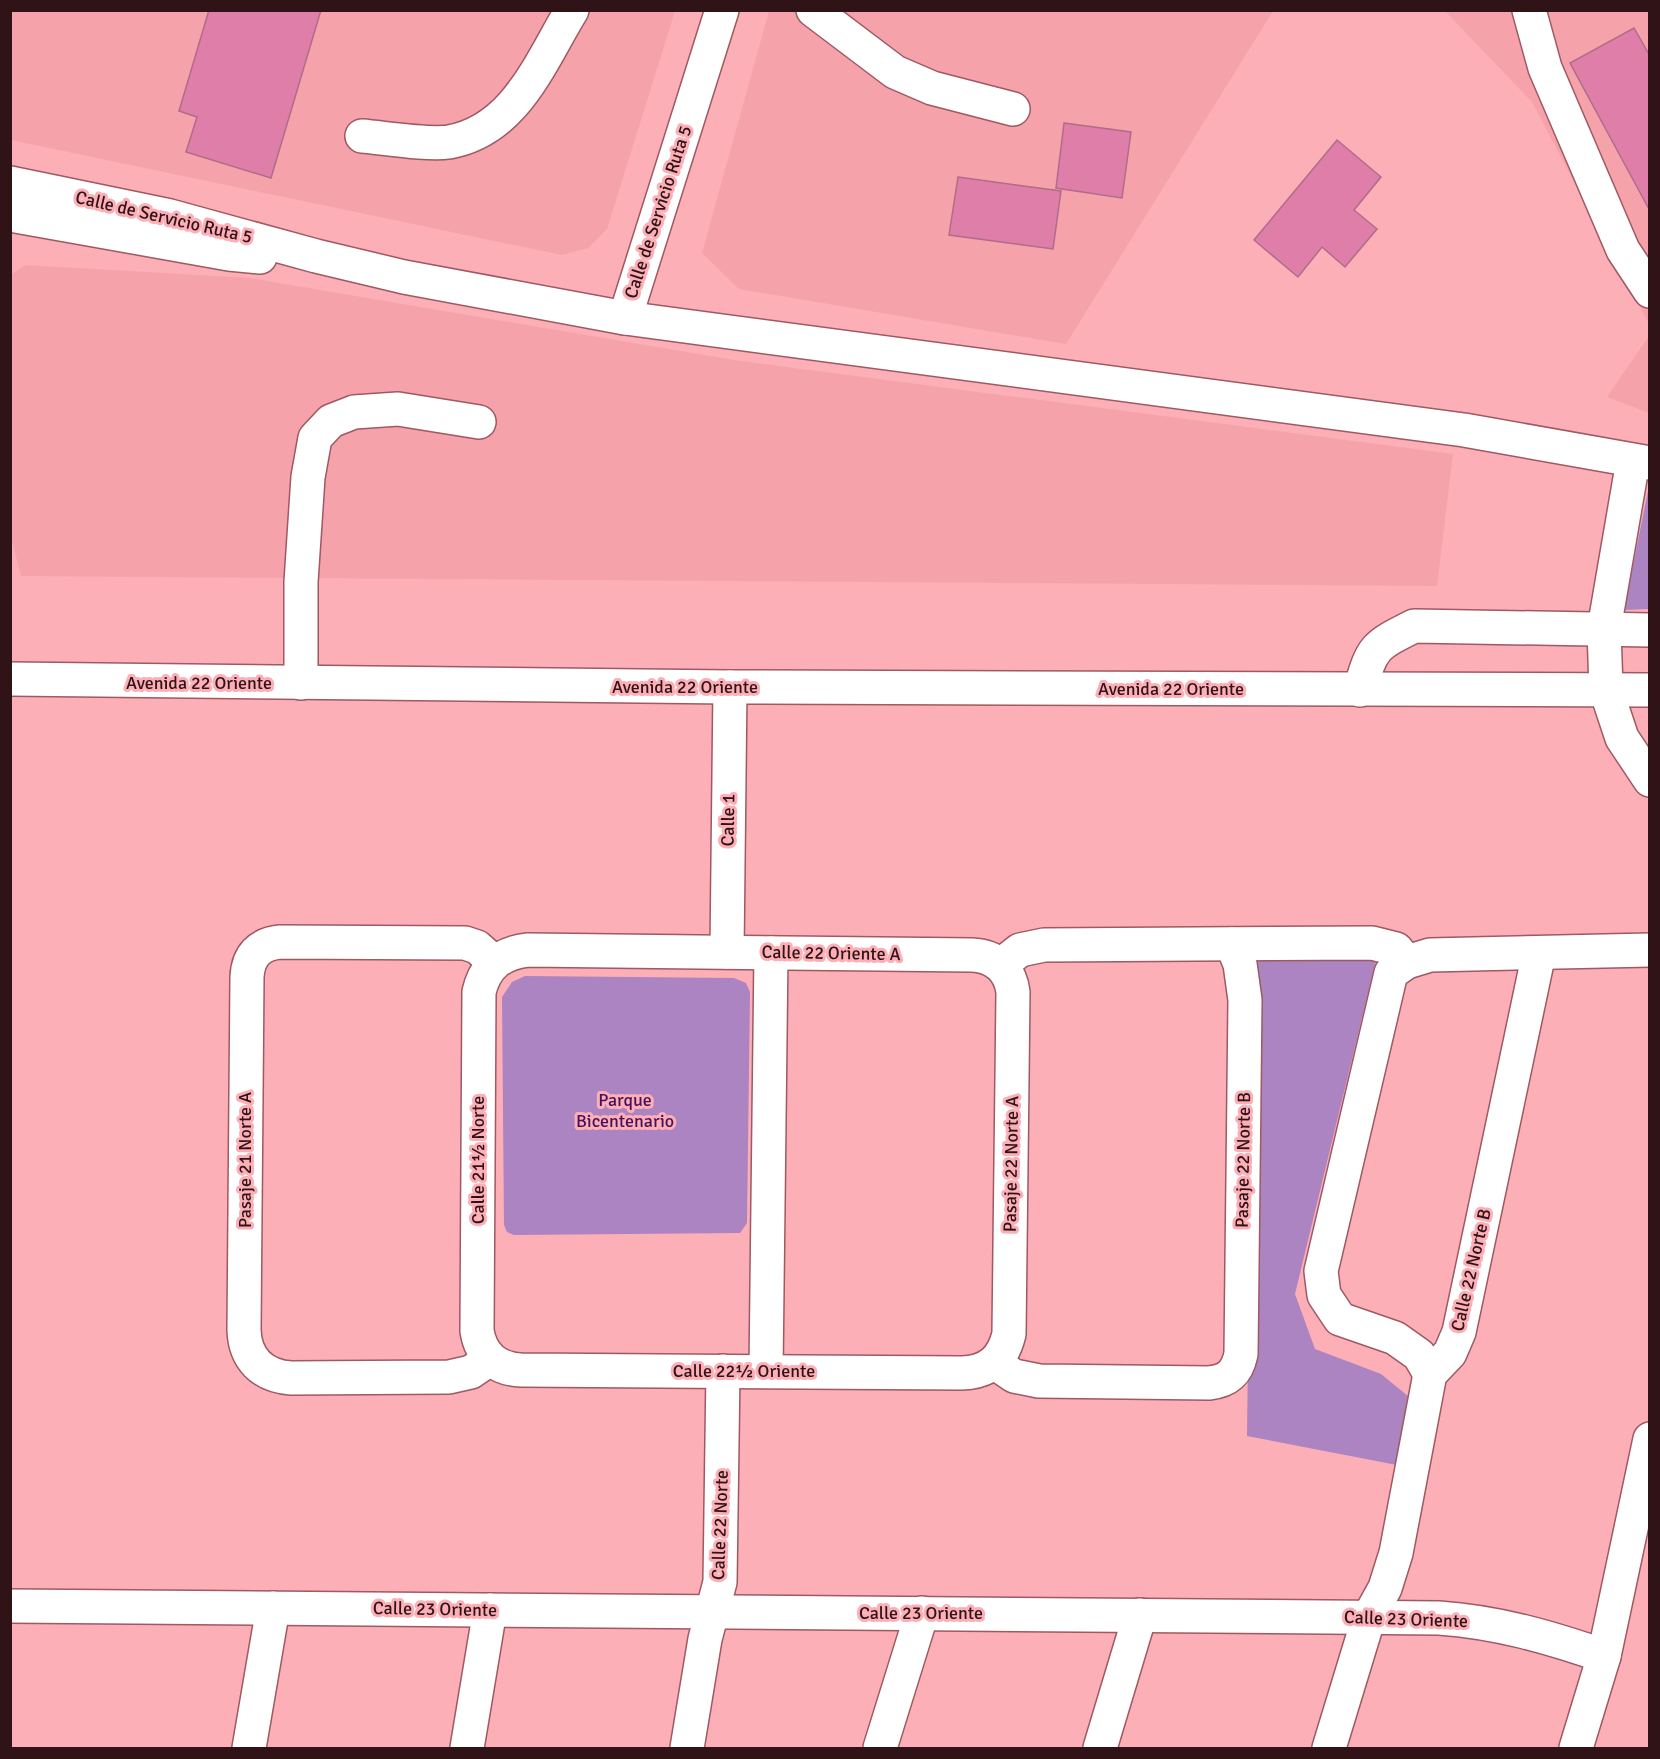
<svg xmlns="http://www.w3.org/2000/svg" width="1660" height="1759" viewBox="0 0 1660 1759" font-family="Signika,sans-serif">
	<rect width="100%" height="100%" fill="#fcafb6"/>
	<!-- built -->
	<g fill="#f6a2ab">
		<polygon points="11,11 675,11 607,229 588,248 562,255 11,140"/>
		<polygon points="769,11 1273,11 1066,344 739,289 702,253"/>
		<polygon points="1445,11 1649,11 1649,324 1532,102"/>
		<polygon points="26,265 249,278 734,360 1453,454 1437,586 21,576 10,534 10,275"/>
		<polygon points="1649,336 1649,413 1607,397"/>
	</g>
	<!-- green -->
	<g fill="#ab84c1">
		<polygon points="1649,486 1649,609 1624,610"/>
		<polygon points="1376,960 1295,1294 1315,1349 1381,1374 1414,1401 1397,1465 1247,1436 1253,961"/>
		<polygon points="525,976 734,978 746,983 750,992 747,1223 740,1233 514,1235 507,1232 504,1225 502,997 512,982"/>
	</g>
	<!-- building -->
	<g fill="#e07eaa" stroke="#af6d89" stroke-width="1.5">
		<polygon points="209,10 321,10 271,178 186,152 197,117 179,111"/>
		<polygon points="1634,28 1650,56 1650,211 1570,63"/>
		<polygon points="1064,123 1131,132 1122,198 1056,188"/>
		<polygon points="1337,140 1381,177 1354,210 1377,229 1345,267 1322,247 1298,277 1254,240"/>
		<polygon points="958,177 1061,191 1053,249 949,235"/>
	</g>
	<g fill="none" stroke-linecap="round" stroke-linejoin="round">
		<defs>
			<g id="minor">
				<polyline points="813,10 895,72 932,88 1013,109"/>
				<polyline points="1529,10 1545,68 1623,250 1650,291"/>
				<path d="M362 136C385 138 427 145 449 142 516 130 540 62 572 10"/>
				<polyline points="10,183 170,216 316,256 404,277 625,318 1464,430 1650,463"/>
				<polyline points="10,215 229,254 260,257"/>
				<polyline points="625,318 722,10"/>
				<polyline points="1633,461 1604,629 1606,690 1622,738 1650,780"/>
				<polyline points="10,679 730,687 1650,690"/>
				<polyline points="301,683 301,582 308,477 315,438 331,421 354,412 398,409 479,422"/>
				<path d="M1360 690C1372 647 1374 646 1414 626L1650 630"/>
				<path d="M528 950 972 955C995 956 1010 969 1013 992L1009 1334C1003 1359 989 1372 962 1373L521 1370C496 1369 481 1355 477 1331L479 992C485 966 501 953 528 950Z"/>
				<polyline points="727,952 730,687"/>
				<polyline points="1001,965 1020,950 1044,945 1372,943 1396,949 1407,962"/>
				<path d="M490 1359 471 1372 449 1377 291 1378C262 1376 245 1359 244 1330L247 977C248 956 259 944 280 942L465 943 477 947 494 962"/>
				<path d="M995 1363 1014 1376 1039 1381 1209 1383C1228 1381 1237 1373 1241 1354L1245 1000 1240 964 1232 944"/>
				<polyline points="766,1371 771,953"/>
				<polyline points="1430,1374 1419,1355 1395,1338 1340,1319 1324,1295 1321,1271 1391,973 1407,962 1430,955 1650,950"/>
				<path d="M10 1606 1439 1618C1497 1622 1549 1637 1604 1656"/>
				<polyline points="249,1748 273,1608"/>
				<polyline points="467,1748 490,1610"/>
				<polyline points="687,1748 705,1639 720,1582 723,1371"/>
				<polyline points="880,1748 922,1613"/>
				<polyline points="1100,1748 1140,1615"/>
				<polyline points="1329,1748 1369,1617 1385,1588 1396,1553 1430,1374 1450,1353 1459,1332 1539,953"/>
				<polyline points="1576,1748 1604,1656 1650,1439"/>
			</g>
		</defs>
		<!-- minor casing -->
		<use href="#minor" stroke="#9e5961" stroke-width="36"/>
		<!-- minor -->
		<use href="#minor" stroke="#fff" stroke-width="33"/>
	</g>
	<g text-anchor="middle" stroke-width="6" stroke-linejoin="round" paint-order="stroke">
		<!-- street labels -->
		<g font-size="18" fill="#2f1317" stroke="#fcafb6">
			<text transform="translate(658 212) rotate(-72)" y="6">Calle de Servicio Ruta 5</text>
			<text transform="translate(164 217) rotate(13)" y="6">Calle de Servicio Ruta 5</text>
			<text x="199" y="689">Avenida 22 Oriente</text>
			<text x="685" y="693">Avenida 22 Oriente</text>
			<text x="1171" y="695">Avenida 22 Oriente</text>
			<text transform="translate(728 820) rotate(-89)" y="6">Calle 1</text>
			<text transform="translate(831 953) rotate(1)" y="6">Calle 22 Oriente A</text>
			<text transform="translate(245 1160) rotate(-90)" y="6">Pasaje 21 Norte A</text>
			<text transform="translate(478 1160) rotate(-90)" y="6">Calle 21½ Norte</text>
			<text transform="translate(1243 1160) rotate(-89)" y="6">Pasaje 22 Norte B</text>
			<text transform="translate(1011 1164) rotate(-89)" y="6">Pasaje 22 Norte A</text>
			<text transform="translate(1471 1270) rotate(-77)" y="6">Calle 22 Norte B</text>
			<text x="744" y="1377">Calle 22½ Oriente</text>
			<text transform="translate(720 1525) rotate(-88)" y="6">Calle 22 Norte</text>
			<text transform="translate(435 1609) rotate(1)" y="6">Calle 23 Oriente</text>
			<text x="921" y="1619">Calle 23 Oriente</text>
			<text transform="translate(1406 1619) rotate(2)" y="6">Calle 23 Oriente</text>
		</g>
		<!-- park labels -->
		<g font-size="18" fill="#45115c" stroke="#fcafb6">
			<text x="625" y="1106">Parque<tspan x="625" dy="21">Bicentenario</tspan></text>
		</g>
	</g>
	<!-- border -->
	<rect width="1660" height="1759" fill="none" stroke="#2f1317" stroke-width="24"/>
</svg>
